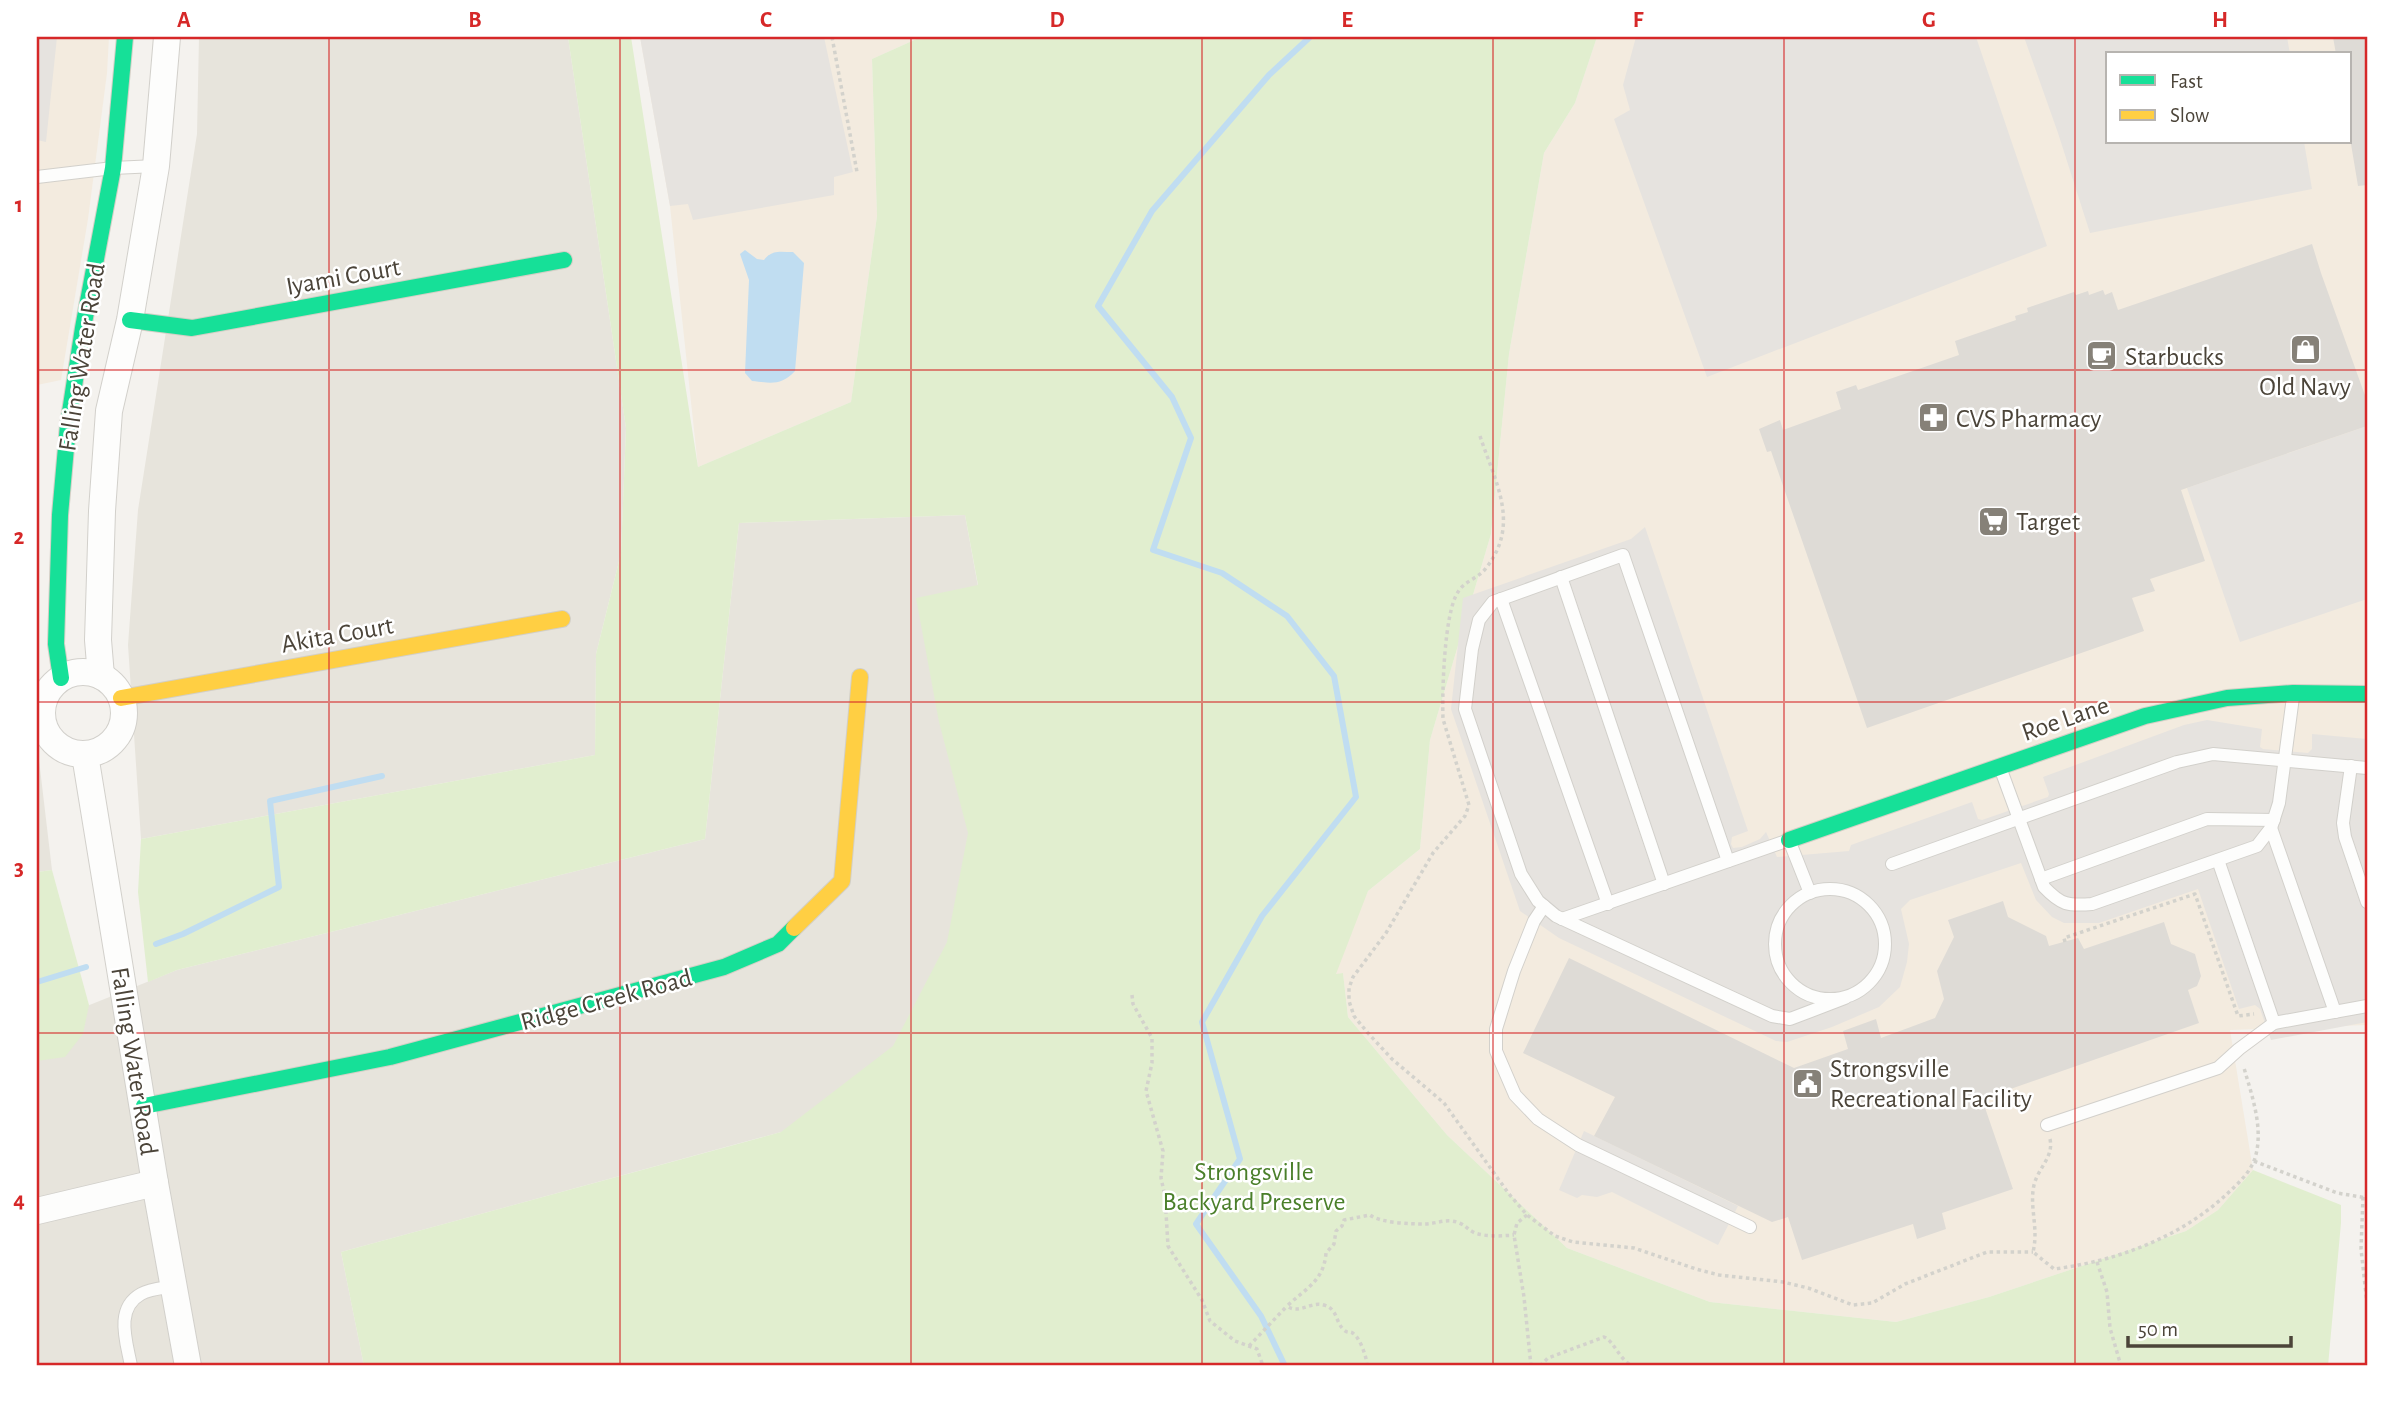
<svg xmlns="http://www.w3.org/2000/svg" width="2404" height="1403" viewBox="0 0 2404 1403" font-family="'Alegreya Sans',sans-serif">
	<rect width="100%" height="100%" fill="#f4f2ee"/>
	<!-- residential -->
	<g fill="#e7e4dc">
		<polygon points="199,37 568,37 626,428 621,553 596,654 595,755 141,839 128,645 138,510 197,134"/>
		<polygon points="965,515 1063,1055 341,1252 364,1366 37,1366 37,1026 177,970 705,839 739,523"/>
		<polygon points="37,743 52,870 37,872 37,742"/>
	</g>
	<!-- commercial -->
	<g fill="#f3ebdf" fill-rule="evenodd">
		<polygon points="37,37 109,37 107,73 88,219 61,380 37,385"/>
		<polygon points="640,37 921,37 872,59 877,216 851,402 698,467 670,206"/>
		<path d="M1597 37H2367V1025L2230 1030 2253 1170 2218 1210 2186 1231 1989 1297 1896 1322 1710 1302 1567 1248 1447 1135 1348 1017 1343 973 1327 977 1368 891 1420 849 1430 740 1491 534 1509 354 1544 153 1575 103ZM2108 54H2350V142H2108Z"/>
	</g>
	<!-- green -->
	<g fill="#e1eecf">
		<polygon points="568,37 631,37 698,467 851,402 877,216 872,59 921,37 1597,37 1575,103 1544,153 1509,354 1491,534 1430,740 1420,849 1368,891 1336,974 1343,973 1348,1017 1447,1135 1567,1248 1710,1302 1896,1322 1989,1297 2186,1231 2218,1210 2253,1170 2341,1205 2341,1223 2328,1366 364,1366 341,1252 781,1132 893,1046 947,942 968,833 939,722 916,598 978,585 965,515 739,523 705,839 177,970 148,982 138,892 141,839 595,755 596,654 621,553 626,428"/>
		<polygon points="52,870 89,1005 83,1034 65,1057 37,1061 37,872"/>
	</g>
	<!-- parking -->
	<g fill="#e6e3df">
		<polygon points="37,37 57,37 46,142 37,140"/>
		<polygon points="640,37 824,37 853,172 834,177 834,195 693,220 688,204 670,206"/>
		<polygon points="1636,37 1976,37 2047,246 1707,377 1614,119 1630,110 1623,85"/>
		<polygon points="2024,37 2287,37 2290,54 2108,54 2108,142 2304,142 2312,189 2090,233 2058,133"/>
		<polygon points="2367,426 2367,599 2240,642 2187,488"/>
		<polygon points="1645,527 1748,831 1732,837 1731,844 1733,848 1742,847 1760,839 1766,832 1777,857 1849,851 1851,845 1972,802 1978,819 1982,820 2048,797 2049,794 2043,777 2184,725 2207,720 2262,729 2260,747 2263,749 2308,753 2312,749 2312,734 2367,739 2367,1022 2271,1040 2260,1009 2255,1005 2239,1009 2198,889 2099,923 2064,923 2052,917 2036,900 2021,863 1910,900 1901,909 1909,944 1907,962 1900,987 1879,1007 1832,1027 1787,1042 1776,1041 1559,938 1520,911 1451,709 1463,598 1631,539"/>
		<polygon points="1584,1131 1738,1206 1718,1245 1612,1192 1597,1197 1582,1195 1577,1198 1559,1190"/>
	</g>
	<!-- water -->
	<path fill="#c0ddf1" d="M745 250 757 259 764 260C772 249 781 252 793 252L804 263 795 371C781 386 771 383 752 381L745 373 749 280 740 254Z"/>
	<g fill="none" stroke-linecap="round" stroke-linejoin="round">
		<!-- stream -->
		<g stroke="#c0ddf1" stroke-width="6">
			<polyline points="156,944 183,934 279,887 270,801 382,776"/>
			<polyline points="37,982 86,967"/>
			<polyline points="1285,1366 1261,1316 1196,1224 1240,1159 1202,1022 1262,916 1356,797 1334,676 1287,616 1222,573 1153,550 1191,438 1172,397 1098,306 1152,211 1269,75 1310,37"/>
		</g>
	</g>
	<!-- building -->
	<g fill="#dedbd6">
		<polygon points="2333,37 2367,37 2367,185 2358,186 2350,138 2350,54 2336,54"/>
		<polygon points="2312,244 2321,273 2367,401 2367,426 2181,490 2205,561 2150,579 2155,591 2132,598 2144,631 1867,728 1771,451 1767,452 1759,429 1780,420 1783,430 1841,409 1836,392 1856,385 1858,390 1959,355 1955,341 2016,320 2015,316 2028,312 2027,308 2074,292 2076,295 2088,291 2089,295 2103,290 2105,295 2112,292 2118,310"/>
		<polygon points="2003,901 2008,917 2046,936 2049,946 2078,938 2084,949 2164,922 2171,944 2195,954 2201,976 2197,986 2188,990 2199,1023 1982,1099 2013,1189 1942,1213 1946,1229 1917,1239 1913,1224 1802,1260 1788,1217 1772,1222 1594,1136 1615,1097 1523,1053 1569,958 1794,1068 1848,1049 1843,1031 1876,1019 1881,1038 1935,1018 1944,999 1937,971 1954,937 1948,920"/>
	</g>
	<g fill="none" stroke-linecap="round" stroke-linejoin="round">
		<defs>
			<g id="lane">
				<polyline points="37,177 113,168 156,166"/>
				<polyline points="1561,577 1664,884"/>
				<polyline points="1501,599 1608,904"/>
				<polyline points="2351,766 2343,823 2345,837 2367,902"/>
				<path d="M2001 770 2044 887C2061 905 2068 906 2092 904L2257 846 2271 828 2279 803 2293 697"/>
				<polyline points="2271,828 2335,1012"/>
				<polyline points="2218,860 2274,1023"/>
				<polyline points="1728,861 1623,555 1493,602 1479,620 1472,649 1465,709 1521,874 1538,901 1556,916 1772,1016 1790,1019 1845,998"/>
				<polyline points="1892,864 2177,762 2213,754 2367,768"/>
				<polyline points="2041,879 2207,819 2274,820"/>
				<circle cx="1830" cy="944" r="55"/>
				<polyline points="1544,906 1534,921 1514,971 1496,1029 1496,1051 1515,1095 1538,1119 1578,1145 1750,1227"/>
				<polyline points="1562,919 1789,840 1810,893"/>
				<polyline points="2047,1125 2218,1068 2239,1049 2274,1023 2367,1006"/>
				<path d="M131 1366C127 1343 114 1309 141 1294 150 1289 164 1288 174 1286"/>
			</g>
			<g id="street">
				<circle cx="83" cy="713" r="41"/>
				<polyline points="101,676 98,640 102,511 109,411 130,320 156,166 167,37"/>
				<polyline points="85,755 155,1183 188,1366"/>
				<polyline points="37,1211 155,1183"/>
			</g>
			<g id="fast">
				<polyline points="130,320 192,328 564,260"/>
				<polyline points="61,678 56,644 60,515 68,425 83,328 113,168 125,37"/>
				<polyline points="1789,840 2145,716 2227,698 2293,693 2367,694"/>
				<polyline points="144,1106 390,1057 724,967 778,944 794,928"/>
			</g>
			<g id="slow">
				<polyline points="121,698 562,619"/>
				<polyline points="794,928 842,881 860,677"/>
			</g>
		</defs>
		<!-- lane casing -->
		<use href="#lane" stroke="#d2d0cb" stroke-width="14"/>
		<!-- street casing -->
		<use href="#street" stroke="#d2d0cb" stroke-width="28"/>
		<!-- fast casing -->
		<use href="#fast" stroke="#d3cfc5" stroke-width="18"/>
		<!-- slow casing -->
		<use href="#slow" stroke="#d3cfc5" stroke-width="18"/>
		<!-- path -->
		<g stroke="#d3d2cc" stroke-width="3.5" stroke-dasharray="3.5 3.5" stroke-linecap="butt">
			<polyline points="832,37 857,172"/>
			<path d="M1480 436C1495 482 1521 524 1486 568 1479 578 1464 581 1458 592 1444 613 1442 693 1443 719L1469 805 1465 816 1433 853 1386 933 1353 977 1349 988V1001L1354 1016 1367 1032 1392 1059 1444 1103 1509 1194 1527 1215 1555 1236 1573 1242 1634 1248 1696 1269 1719 1275 1783 1282 1808 1288 1853 1305 1872 1303 1905 1284 1987 1252H2033"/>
			<polyline points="2065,942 2064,938 2195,894 2238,1016 2254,1014"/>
			<polyline points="1132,995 1133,1004 1152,1038 1152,1063 1146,1091 1163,1151 1161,1178 1165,1196 1168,1246 1202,1300 1210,1321 1235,1341 1257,1349 1263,1366"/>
			<path d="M2050 1139C2054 1157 2038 1168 2034 1185 2029 1207 2039 1228 2033 1252L2054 1269C2117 1261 2182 1237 2229 1192 2239 1183 2251 1171 2255 1158 2264 1129 2252 1096 2244 1068"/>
			<polyline points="2254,1161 2337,1193 2367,1198"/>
			<polyline points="2363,1197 2361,1249 2367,1303"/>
			<polyline points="1527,1215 1517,1223 1514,1235 1524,1297 1531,1366"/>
			<polyline points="2097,1262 2107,1292 2110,1328 2121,1366"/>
			<polyline points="1249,1346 1287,1306"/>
			<path d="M1367 1366C1367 1358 1361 1341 1355 1335 1349 1329 1350 1335 1344 1330 1335 1322 1338 1309 1324 1305 1310 1301 1299 1315 1287 1306 1305 1289 1324 1281 1326 1253L1334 1244 1336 1231 1342 1226 1344 1220 1370 1215C1380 1223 1411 1224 1424 1224 1434 1224 1442 1220 1452 1221 1465 1223 1466 1229 1475 1233 1487 1237 1502 1236 1514 1235"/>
			<path d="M1540 1366 1548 1358 1604 1337C1614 1341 1619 1359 1632 1366"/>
		</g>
		<!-- lane -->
		<use href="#lane" stroke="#fdfdfc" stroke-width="12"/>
		<!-- street -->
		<use href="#street" stroke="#fdfdfc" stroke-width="26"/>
		<!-- fast -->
		<use href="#fast" stroke="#16e098" stroke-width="16"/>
		<!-- slow -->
		<use href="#slow" stroke="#ffcf43" stroke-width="16"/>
	</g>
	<!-- grid -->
	<path fill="none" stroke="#d62828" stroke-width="2" stroke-opacity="0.55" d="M329 37V1366M620 37V1366M911 37V1366M1202 37V1366M1493 37V1366M1784 37V1366M2075 37V1366M37 370H2367M37 702H2367M37 1033H2367"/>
	<!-- icons -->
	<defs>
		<symbol id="shop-square" viewBox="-11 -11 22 22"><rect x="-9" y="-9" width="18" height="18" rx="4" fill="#868178" stroke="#fff"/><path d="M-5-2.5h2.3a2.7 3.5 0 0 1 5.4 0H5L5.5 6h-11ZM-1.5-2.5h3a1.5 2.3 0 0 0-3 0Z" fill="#fff"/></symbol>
		<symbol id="cafe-square" viewBox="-11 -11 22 22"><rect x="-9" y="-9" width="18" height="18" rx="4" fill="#868178" stroke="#fff"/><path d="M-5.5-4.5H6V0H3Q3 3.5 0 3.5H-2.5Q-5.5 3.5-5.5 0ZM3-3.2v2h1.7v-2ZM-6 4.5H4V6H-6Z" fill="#fff"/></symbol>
		<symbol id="pharmacy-square" viewBox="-11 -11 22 22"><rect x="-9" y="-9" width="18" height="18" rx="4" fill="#868178" stroke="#fff"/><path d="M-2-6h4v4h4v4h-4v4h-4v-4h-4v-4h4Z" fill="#fff"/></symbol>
		<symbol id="supermarket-square" viewBox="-11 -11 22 22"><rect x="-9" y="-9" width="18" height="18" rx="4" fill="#868178" stroke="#fff"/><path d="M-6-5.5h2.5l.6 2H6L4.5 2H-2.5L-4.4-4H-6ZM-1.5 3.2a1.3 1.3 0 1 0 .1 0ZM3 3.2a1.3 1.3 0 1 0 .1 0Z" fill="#fff"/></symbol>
		<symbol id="civic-square" viewBox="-11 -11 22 22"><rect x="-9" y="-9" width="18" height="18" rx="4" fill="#868178" stroke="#fff"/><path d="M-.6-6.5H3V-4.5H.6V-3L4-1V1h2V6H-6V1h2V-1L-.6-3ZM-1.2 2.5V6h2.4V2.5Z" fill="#fff"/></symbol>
	</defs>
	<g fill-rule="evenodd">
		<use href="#shop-square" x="2288" y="332" width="35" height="35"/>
		<use href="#cafe-square" x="2084" y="338" width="35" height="35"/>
		<use href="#pharmacy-square" x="1916" y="400" width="35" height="35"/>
		<use href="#supermarket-square" x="1976" y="504" width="35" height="35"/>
		<use href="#civic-square" x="1790" y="1066" width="35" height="35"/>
	</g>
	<g text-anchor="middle" stroke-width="5" stroke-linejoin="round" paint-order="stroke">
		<!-- street labels -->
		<g font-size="26" fill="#4b4439" stroke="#fff">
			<text transform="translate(343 276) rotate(-10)" y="9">Iyami Court</text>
			<text transform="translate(81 357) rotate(-81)" y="9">Falling Water Road</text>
			<text transform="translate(337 634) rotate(-10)" y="9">Akita Court</text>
			<text transform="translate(2065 718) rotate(-19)" y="9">Roe Lane</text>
			<text transform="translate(606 999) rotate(-15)" y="9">Ridge Creek Road</text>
			<text transform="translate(135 1061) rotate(81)" y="9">Falling Water Road</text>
		</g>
		<!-- poi labels -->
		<g font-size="26" fill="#4b4439" stroke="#fff" text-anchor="start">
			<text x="2125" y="365">Starbucks</text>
			<text x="2305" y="395" text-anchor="middle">Old Navy</text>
			<text x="1956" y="427">CVS Pharmacy</text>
			<text x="2016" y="530">Target</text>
			<text x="1830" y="1077">Strongsville<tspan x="1830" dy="30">Recreational Facility</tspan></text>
		</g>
		<!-- park labels -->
		<g font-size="26" fill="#4a7f2a" stroke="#fff">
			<text x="1254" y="1180">Strongsville<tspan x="1254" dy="30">Backyard Preserve</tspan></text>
		</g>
	</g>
	<!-- border -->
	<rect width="2404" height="1403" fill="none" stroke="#ffffff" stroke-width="77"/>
	<!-- legend -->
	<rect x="2106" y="52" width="245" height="91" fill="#ffffff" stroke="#b7b4b0" stroke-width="2"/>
	<rect x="2120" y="75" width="35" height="10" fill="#16e098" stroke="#b7b4b0" stroke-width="2"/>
	<text x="2170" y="88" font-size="21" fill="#4b4439">Fast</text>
	<rect x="2120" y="110" width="35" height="10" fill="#ffcf43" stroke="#b7b4b0" stroke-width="2"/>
	<text x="2170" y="122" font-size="21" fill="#4b4439">Slow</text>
	<!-- scale -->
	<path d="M2128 1336v10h163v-10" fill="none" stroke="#4b4439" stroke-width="3.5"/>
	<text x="2138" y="1336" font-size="21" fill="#4b4439" stroke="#ffffff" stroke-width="5" paint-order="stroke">50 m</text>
	<rect x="38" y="38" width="2328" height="1326" fill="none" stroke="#d62828" stroke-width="2.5"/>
	<g font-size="23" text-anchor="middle" font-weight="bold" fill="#d62828">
		<text x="184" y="27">A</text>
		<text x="475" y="27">B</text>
		<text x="766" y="27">C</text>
		<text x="1057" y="27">D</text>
		<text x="1347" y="27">E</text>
		<text x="1638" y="27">F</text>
		<text x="1929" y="27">G</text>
		<text x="2220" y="27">H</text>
		<text x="19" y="212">1</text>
		<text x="19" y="544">2</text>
		<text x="19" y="875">3</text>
		<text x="19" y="1207">4</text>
	</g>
</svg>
